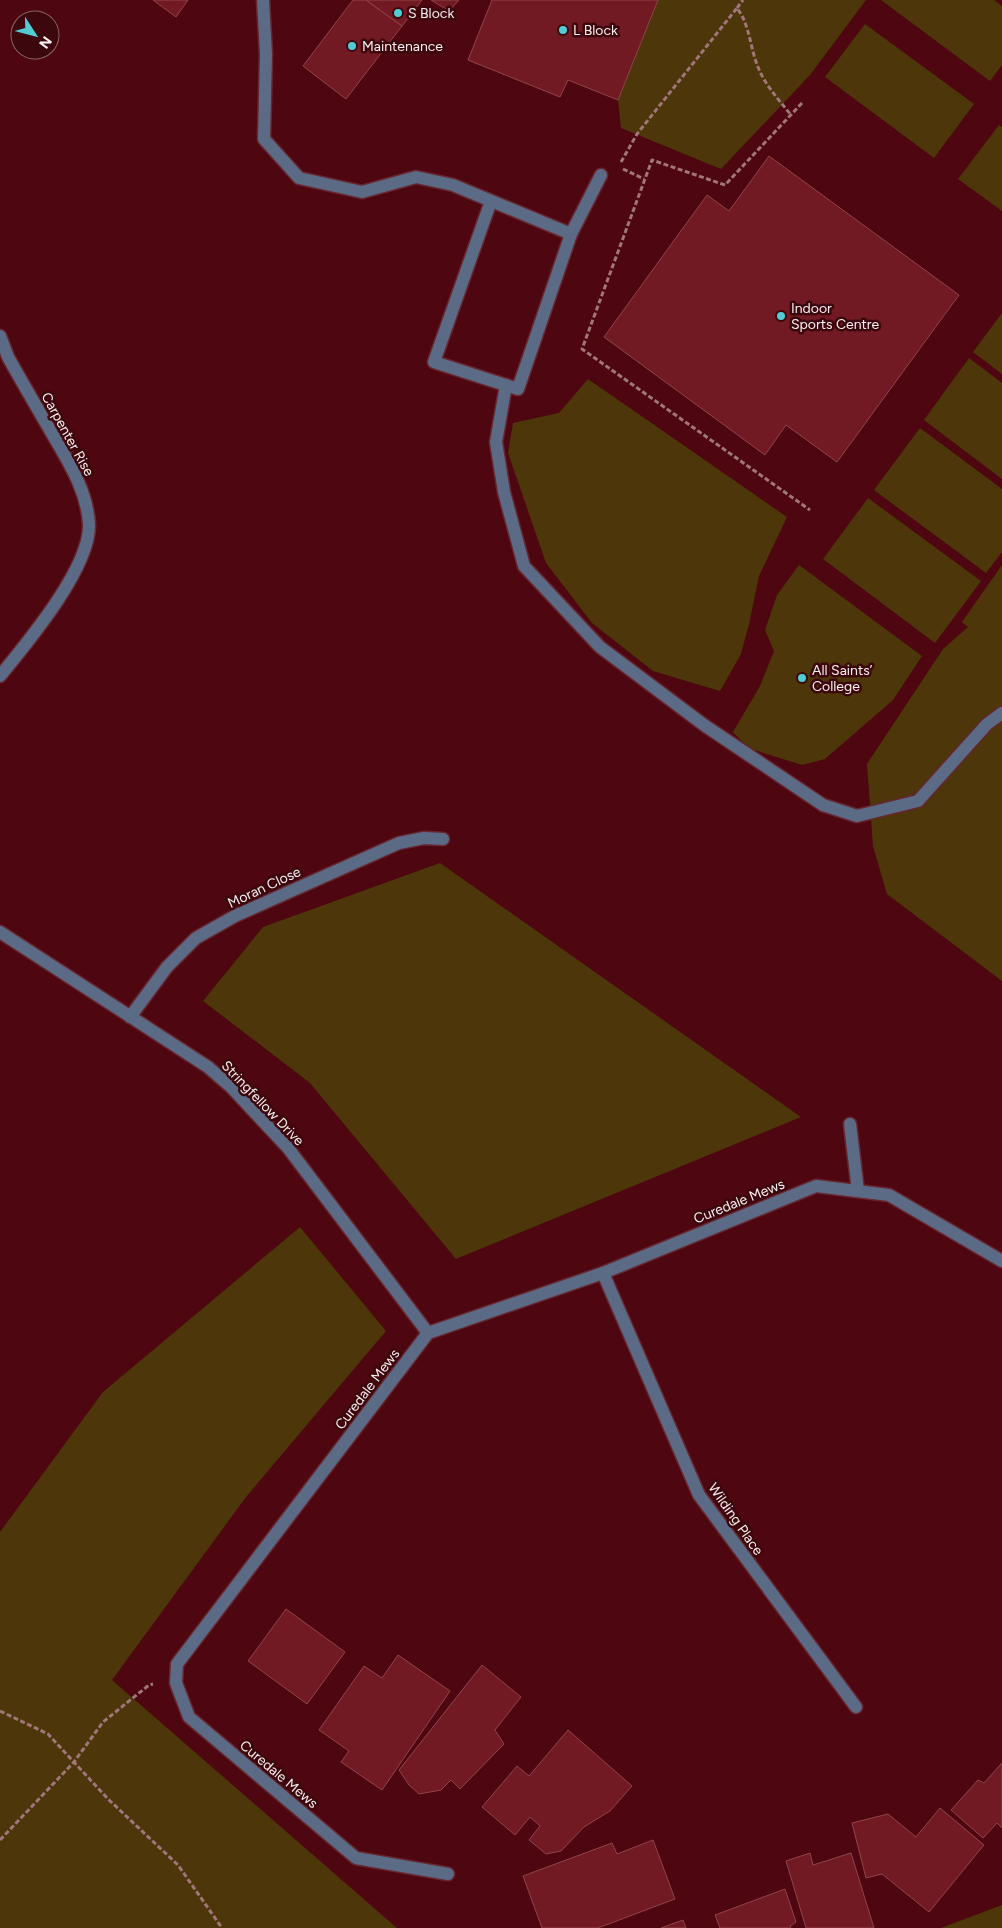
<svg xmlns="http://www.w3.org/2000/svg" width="1002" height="1928" viewBox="0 0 1002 1928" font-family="Figtree,sans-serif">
	<rect width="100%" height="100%" fill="#4e0611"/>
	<!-- green -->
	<g fill="#4d3609">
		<polygon points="658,0 866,0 810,75 721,169 621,128 618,100"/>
		<polygon points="881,0 994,0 1002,6 1002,65 990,81"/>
		<polygon points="865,24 974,104 934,158 825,77"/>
		<polygon points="999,125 1002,127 1002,211 958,179"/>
		<polygon points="1002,313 1002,374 973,352"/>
		<polygon points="969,358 1002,383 1002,479 924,420"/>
		<polygon points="588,379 787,517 759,576 749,624 741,654 720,691 653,671 592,623 546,563 508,453 513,423 559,413"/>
		<polygon points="920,428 1002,489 1002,552 986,573 874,490"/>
		<polygon points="868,498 981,581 935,643 823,559"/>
		<polygon points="799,565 922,656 893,700 825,759 802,765 748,748 733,732 760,686 774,651 765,630 777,595"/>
		<polygon points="1002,565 1002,981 887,894 873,846 867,764 943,649 968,627 962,622"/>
		<polygon points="440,863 801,1117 456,1259 310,1083 203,1001 263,927"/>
		<polygon points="300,1227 386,1331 246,1497 112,1680 397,1928 0,1928 0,1532 103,1392"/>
		<polygon points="1002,1905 1002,1928 941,1928"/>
	</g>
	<!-- building -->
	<g fill="#721a23" stroke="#904547">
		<polygon points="153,0 188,0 176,17"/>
		<polygon points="353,0 366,0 402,26 346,99 303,66"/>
		<polygon points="366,0 422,0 402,26"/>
		<polygon points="431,0 459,0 449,11"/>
		<polygon points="492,0 658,0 618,100 568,80 560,97 468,60"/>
		<polygon points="769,156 959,295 837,462 786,425 765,455 604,337 707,195 729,211"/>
		<polygon points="286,1609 345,1652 307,1704 248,1661"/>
		<polygon points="398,1655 450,1691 382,1790 341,1762 349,1751 319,1730 364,1666 382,1678"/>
		<polygon points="482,1665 521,1697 495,1730 504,1744 460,1789 451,1780 441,1790 419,1794 409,1785 399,1770"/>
		<polygon points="568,1730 632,1786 610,1811 584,1827 561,1851 546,1854 529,1840 540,1826 530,1817 515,1835 482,1807 517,1766 529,1776"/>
		<polygon points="1002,1763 1002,1828 997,1823 983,1838 951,1810 978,1780 984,1783"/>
		<polygon points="940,1808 984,1845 929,1912 882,1874 866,1878 852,1823 888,1814 916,1837"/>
		<polygon points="653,1840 675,1899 598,1928 542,1928 523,1876 612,1843 617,1854"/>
		<polygon points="810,1853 813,1865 851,1853 874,1928 806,1928 786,1861"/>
		<polygon points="785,1889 796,1922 790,1926 791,1928 720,1928 715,1915"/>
		<polygon points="683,1920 686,1928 661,1928"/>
	</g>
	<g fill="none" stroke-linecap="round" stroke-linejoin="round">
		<defs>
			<g id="lane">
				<polyline points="263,0 266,54 264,139 299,178 362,192 416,177 453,185 571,234 518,389 434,362 491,201"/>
				<polyline points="571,234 601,175"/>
				<polyline points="506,385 496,442 504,492 524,566 600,647 704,725 823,805 857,816 918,801 987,724 1002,713"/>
			</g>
			<g id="street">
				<path d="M0 336 8 357C22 382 36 406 50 430 67 460 87 489 89 524 91 567 27 643 0 676"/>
				<polyline points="0,932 208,1067 231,1087 288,1148 428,1333"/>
				<polyline points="130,1017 167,967 196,938 235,916 399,843 424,838 443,839"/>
				<polyline points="850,1124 858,1191"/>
				<polyline points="603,1273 699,1495 856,1707"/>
				<polyline points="448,1874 356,1858 189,1717 176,1683 177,1664 428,1333 603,1273 816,1186 889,1195 1002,1261"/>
			</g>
		</defs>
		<!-- lane casing -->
		<use href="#lane" stroke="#662730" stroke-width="15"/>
		<!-- street casing -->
		<use href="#street" stroke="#662730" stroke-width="15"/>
		<!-- path -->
		<g stroke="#a0767b" stroke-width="3" stroke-dasharray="5 2.5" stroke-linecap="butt">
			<polyline points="737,8 743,0"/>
			<polyline points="802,103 725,185 652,160 582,349 810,510"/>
			<path d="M621 162 637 134 737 8C750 25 750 48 758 67 765 85 779 100 791 115"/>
			<polyline points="623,169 644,179"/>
			<polyline points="0,1711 48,1734 108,1799 178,1865 222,1928"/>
			<polyline points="0,1840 74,1762 103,1722 149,1685 153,1684"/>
		</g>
		<!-- lane -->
		<use href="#lane" stroke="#5b6b85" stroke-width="12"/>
		<!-- street -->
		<use href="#street" stroke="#5b6b85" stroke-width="12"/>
	</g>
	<!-- markers -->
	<g fill="#51ccd2" stroke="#3c070d" stroke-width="2">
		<circle cx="398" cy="13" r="5"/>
		<circle cx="563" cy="30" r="5"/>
		<circle cx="352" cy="46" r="5"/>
		<circle cx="781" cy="316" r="5"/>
		<circle cx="802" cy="678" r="5"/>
	</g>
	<g text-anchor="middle" stroke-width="5" stroke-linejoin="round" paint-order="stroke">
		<!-- poi labels -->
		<g font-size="14" fill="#f9f0ef" stroke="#3c070d" text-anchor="start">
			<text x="408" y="18">S Block</text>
			<text x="573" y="35">L Block</text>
			<text x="362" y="51">Maintenance</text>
			<text x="791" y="313">Indoor<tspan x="791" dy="16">Sports Centre</tspan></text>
			<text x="812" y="675">All Saints’<tspan x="812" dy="16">College</tspan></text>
		</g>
		<!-- street labels -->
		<g font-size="14" fill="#f9f0ef" stroke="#3c070d">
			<text transform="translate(68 434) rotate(61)" y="5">Carpenter Rise</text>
			<text transform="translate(264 887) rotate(-25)" y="5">Moran Close</text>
			<text transform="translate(263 1103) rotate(46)" y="5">Stringfellow Drive</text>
			<text transform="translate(739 1201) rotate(-22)" y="5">Curedale Mews</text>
			<text transform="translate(367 1389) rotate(-53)" y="5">Curedale Mews</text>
			<text transform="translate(736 1519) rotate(55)" y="5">Wilding Place</text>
			<text transform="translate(279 1774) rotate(40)" y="5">Curedale Mews</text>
		</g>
	</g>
	<!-- north arrow -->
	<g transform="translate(35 35) rotate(126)"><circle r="24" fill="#3c070d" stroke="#886467"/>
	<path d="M0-4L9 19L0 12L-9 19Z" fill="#51ccd2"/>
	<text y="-8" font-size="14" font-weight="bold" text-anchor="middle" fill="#f9f0ef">N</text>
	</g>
</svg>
